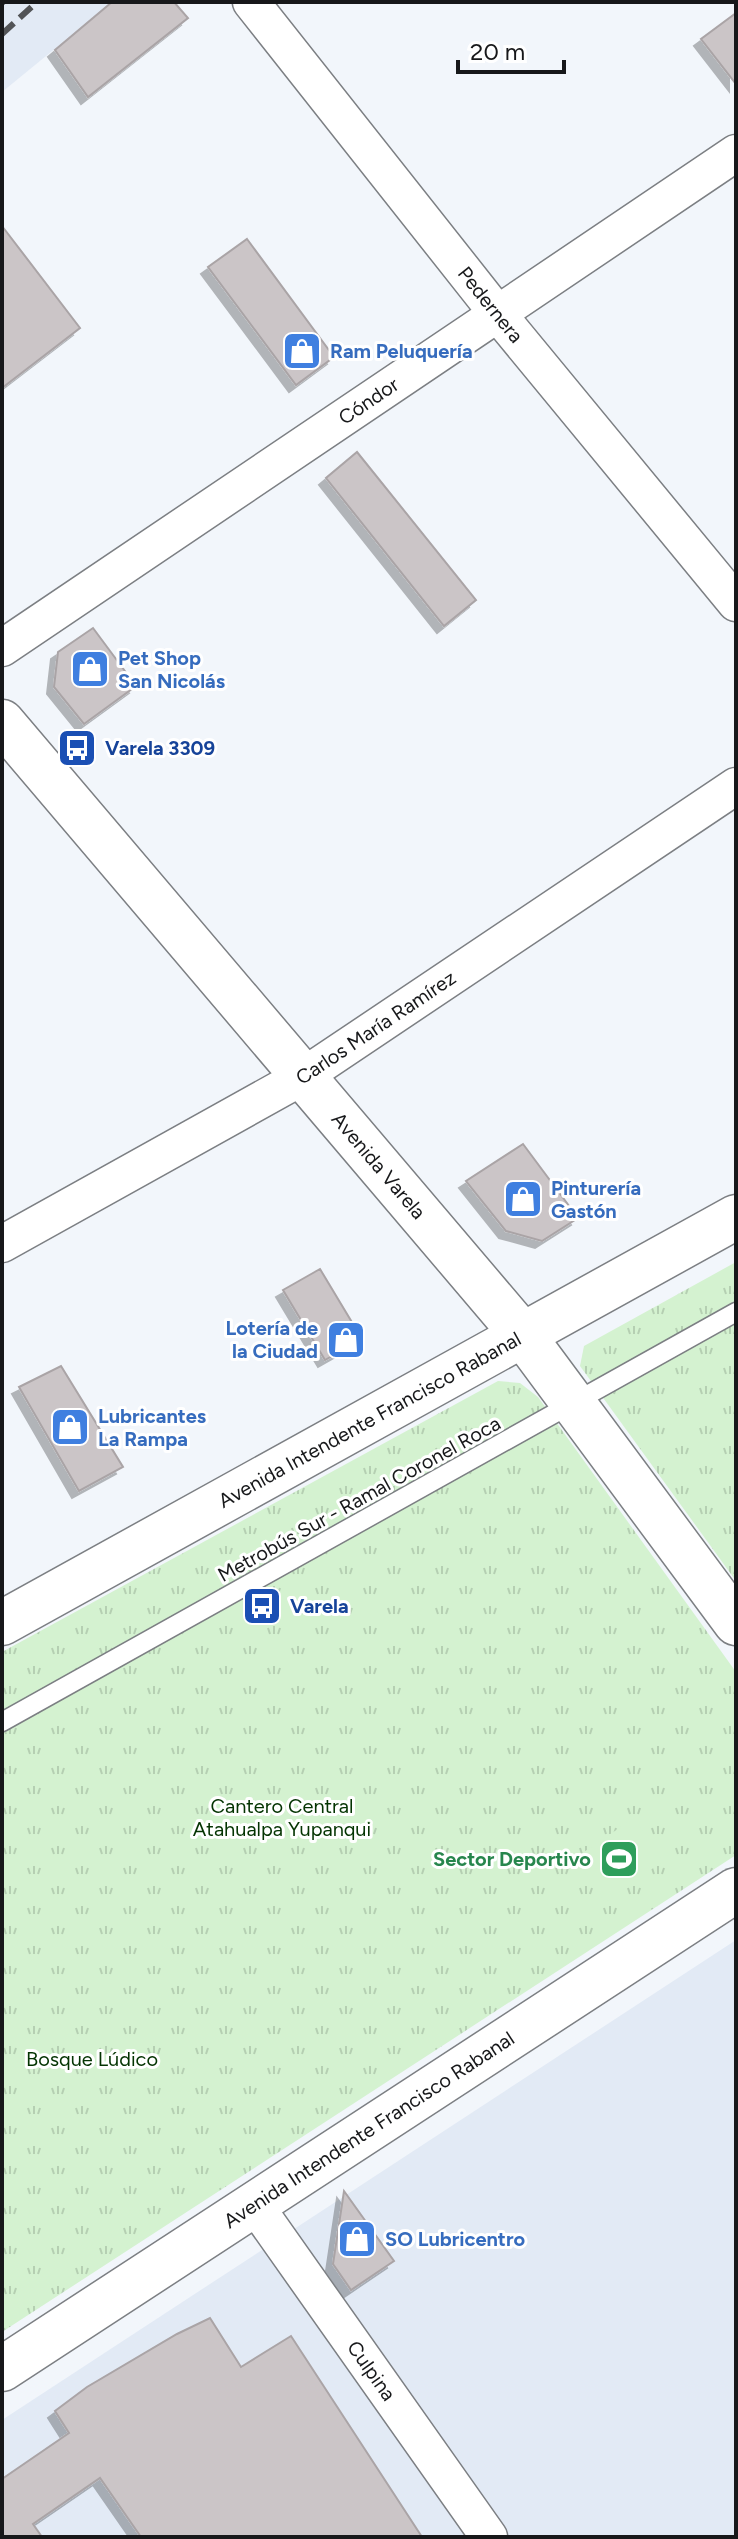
<svg xmlns="http://www.w3.org/2000/svg" width="738" height="2539" viewBox="0 0 738 2539" font-family="Figtree,sans-serif">
	<defs>
		<pattern id="park-tufts" width="24" height="20" patternUnits="userSpaceOnUse" patternTransform="scale(2)"><rect width="24" height="20" fill="#d4f2d0"/><path d="M3 7l-1-3M5 7V3M7 7l1-3M15 17l-1-3M17 17v-4M19 17l1-3" fill="none" stroke="#b5cfb2"/></pattern>
		<filter id="shadow"><feDropShadow dx="-7" dy="7" stdDeviation="0" flood-color="#0004"/></filter>
	</defs>
	<rect width="100%" height="100%" fill="#f2f6fb"/>
	<!-- built -->
	<g fill="#e2eaf5">
		<polygon points="2,2 112,2 2,92"/>
		<polygon points="736,1940 736,2537 2,2537 2,2420"/>
	</g>
	<!-- park -->
	<g fill="url(#park-tufts)">
		<polygon points="736,1262 736,1581 580,1366 584,1346"/>
		<polygon points="498,1381 520,1383 538,1397 736,1672 736,1855 2,2332 2,1652"/>
	</g>
	<!-- pitch -->
	<polygon fill="#d4f2d0" points="634,1818 663,1861 605,1903 575,1858"/>
	<!-- building -->
	<g fill="#cbc5c7" stroke="#aaa4a6" stroke-width="2" filter="url(#shadow)">
		<polygon points="112,2 174,2 188,18 88,97 55,50"/>
		<polygon points="736,13 736,84 701,39"/>
		<polygon points="2,226 80,328 2,388"/>
		<polygon points="247,239 334,357 296,385 208,267"/>
		<polygon points="357,452 476,600 444,626 326,478"/>
		<polygon points="93,628 136,686 84,724 54,687 58,652"/>
		<polygon points="523,1144 578,1218 542,1241 506,1231 466,1181"/>
		<polygon points="320,1269 362,1339 325,1360 283,1290"/>
		<polygon points="61,1366 123,1467 79,1491 19,1387"/>
		<polygon points="344,2191 394,2261 351,2290 333,2264"/>
		<polygon points="210,2318 241,2367 291,2336 422,2537 141,2537 100,2478 33,2524 42,2537 2,2537 2,2479 69,2433 55,2411 87,2387 177,2334"/>
	</g>
	<g fill="none" stroke-linecap="round" stroke-linejoin="round">
		<defs>
			<polyline id="service" points="2,1722 736,1312"/>
			<g id="minor">
				<path id="s1" d="M251 2 497 313 736 603"/>
				<path id="s2" d="M2 648 736 153"/>
				<path id="s3" d="M2 1244 302 1077 736 786"/>
				<path id="s4" d="M254 2204 489 2537"/>
			</g>
			<g id="secondary">
				<path id="s5" d="M2 722 522 1334 736 1623"/>
				<path id="s6" d="M2 1623 736 1217"/>
				<path id="s7" d="M2 2369 736 1890"/>
			</g>
		</defs>
		<!-- service casing -->
		<use href="#service" stroke="#7c7f83" stroke-width="21"/>
		<!-- minor casing -->
		<use href="#minor" stroke="#7c7f83" stroke-width="39"/>
		<!-- secondary casing -->
		<use href="#secondary" stroke="#7c7f83" stroke-width="47"/>
		<!-- service -->
		<use href="#service" stroke="#fff" stroke-width="18"/>
		<!-- minor -->
		<use href="#minor" stroke="#fff" stroke-width="36"/>
		<!-- secondary -->
		<use href="#secondary" stroke="#fff" stroke-width="44"/>
		<!-- rail -->
		<g stroke="#525457" stroke-width="6" stroke-dasharray="16 8" stroke-linecap="butt">
			<polyline points="2,3 3,2"/>
			<polyline points="2,34 37,2"/>
		</g>
	</g>
	<!-- icons -->
	<defs>
		<symbol id="shop-square" viewBox="-11 -11 22 22"><rect x="-9" y="-9" width="18" height="18" rx="4" fill="#3f7fe0" stroke="#fff"/><path d="M-5-2.5h2.3a2.7 3.5 0 0 1 5.4 0H5L5.5 6h-11ZM-1.5-2.5h3a1.5 2.3 0 0 0-3 0Z" fill="#fff"/></symbol>
		<symbol id="bus-square" viewBox="-11 -11 22 22"><rect x="-9" y="-9" width="18" height="18" rx="4" fill="#1a4fb4" stroke="#fff"/><path d="M-5-6H5V4H4V6H2V4H-2V6H-4V4H-5ZM-3.5-4V0h7V-4ZM-3.5 1.2v1.5H-2V1.2ZM2 1.2v1.5H3.5V1.2Z" fill="#fff"/></symbol>
		<symbol id="stadium-square" viewBox="-11 -11 22 22"><rect x="-9" y="-9" width="18" height="18" rx="4" fill="#2e9e5b" stroke="#fff"/><path d="M0-5a6.5 5 0 1 0 0 10a6.5 5 0 1 0 0-10ZM-3.5-1.8h7v3.6h-7Z" fill="#fff"/></symbol>
	</defs>
	<g fill-rule="evenodd">
		<use href="#shop-square" x="280" y="329" width="44" height="44"/>
		<use href="#shop-square" x="68" y="647" width="44" height="44"/>
		<use href="#bus-square" x="55" y="726" width="44" height="44"/>
		<use href="#shop-square" x="501" y="1177" width="44" height="44"/>
		<use href="#shop-square" x="324" y="1318" width="44" height="44"/>
		<use href="#shop-square" x="48" y="1405" width="44" height="44"/>
		<use href="#bus-square" x="240" y="1584" width="44" height="44"/>
		<use href="#stadium-square" x="597" y="1837" width="44" height="44"/>
		<use href="#shop-square" x="335" y="2217" width="44" height="44"/>
	</g>
	<g text-anchor="middle" stroke-width="6" stroke-linejoin="round" paint-order="stroke">
		<!-- street labels -->
		<g font-size="20" fill="#17181a" stroke="#fff">
			<text dy="7" stroke="none"><textPath href="#s1" startOffset="386">Pedernera</textPath></text>
			<text dy="7" stroke="none"><textPath href="#s2" startOffset="442">Cóndor</textPath></text>
			<text dy="7" stroke="none"><textPath href="#s3" startOffset="432">Carlos María Ramírez</textPath></text>
			<text dy="7" stroke="none"><textPath href="#s5" startOffset="582">Avenida Varela</textPath></text>
			<text dy="7" stroke="none"><textPath href="#s6" startOffset="420">Avenida Intendente Francisco Rabanal</textPath></text>
			<text transform="translate(359 1499) rotate(-29)" y="7">Metrobús Sur - Ramal Coronel Roca</text>
			<text dy="7" stroke="none"><textPath href="#s7" startOffset="438">Avenida Intendente Francisco Rabanal</textPath></text>
			<text dy="7" stroke="none"><textPath href="#s4" startOffset="204">Culpina</textPath></text>
		</g>
		<!-- shop labels -->
		<g font-size="20" font-weight="bold" fill="#366cbe" stroke="#fff" text-anchor="start">
			<text x="330" y="358">Ram Peluquería</text>
			<text x="118" y="665">Pet Shop<tspan x="118" dy="23">San Nicolás</tspan></text>
			<text x="551" y="1195">Pinturería<tspan x="551" dy="23">Gastón</tspan></text>
			<text x="318" y="1335" text-anchor="end">Lotería de<tspan x="318" dy="23">la Ciudad</tspan></text>
			<text x="98" y="1423">Lubricantes<tspan x="98" dy="23">La Rampa</tspan></text>
			<text x="385" y="2246">SO Lubricentro</text>
		</g>
		<!-- transit labels -->
		<g font-size="20" font-weight="bold" fill="#164399" stroke="#fff" text-anchor="start">
			<text x="105" y="755">Varela 3309</text>
			<text x="290" y="1613">Varela</text>
		</g>
		<!-- park labels -->
		<g font-size="20" fill="#043402" stroke="#fff">
			<text x="282" y="1813">Cantero Central<tspan x="282" dy="23">Atahualpa Yupanqui</tspan></text>
			<text x="92" y="2066">Bosque Lúdico</text>
		</g>
		<!-- leisure labels -->
		<g font-size="20" font-weight="bold" fill="#27864d" stroke="#fff" text-anchor="end">
			<text x="591" y="1866">Sector Deportivo</text>
		</g>
	</g>
	<!-- border -->
	<rect width="738" height="2539" fill="none" stroke="#17181a" stroke-width="8"/>
	<!-- scale -->
	<path d="M458 60v12h106v-12" fill="none" stroke="#17181a" stroke-width="4"/>
	<text x="470" y="60" font-size="24" fill="#17181a" stroke="#ffffff" stroke-width="6" paint-order="stroke">20 m</text>
</svg>
